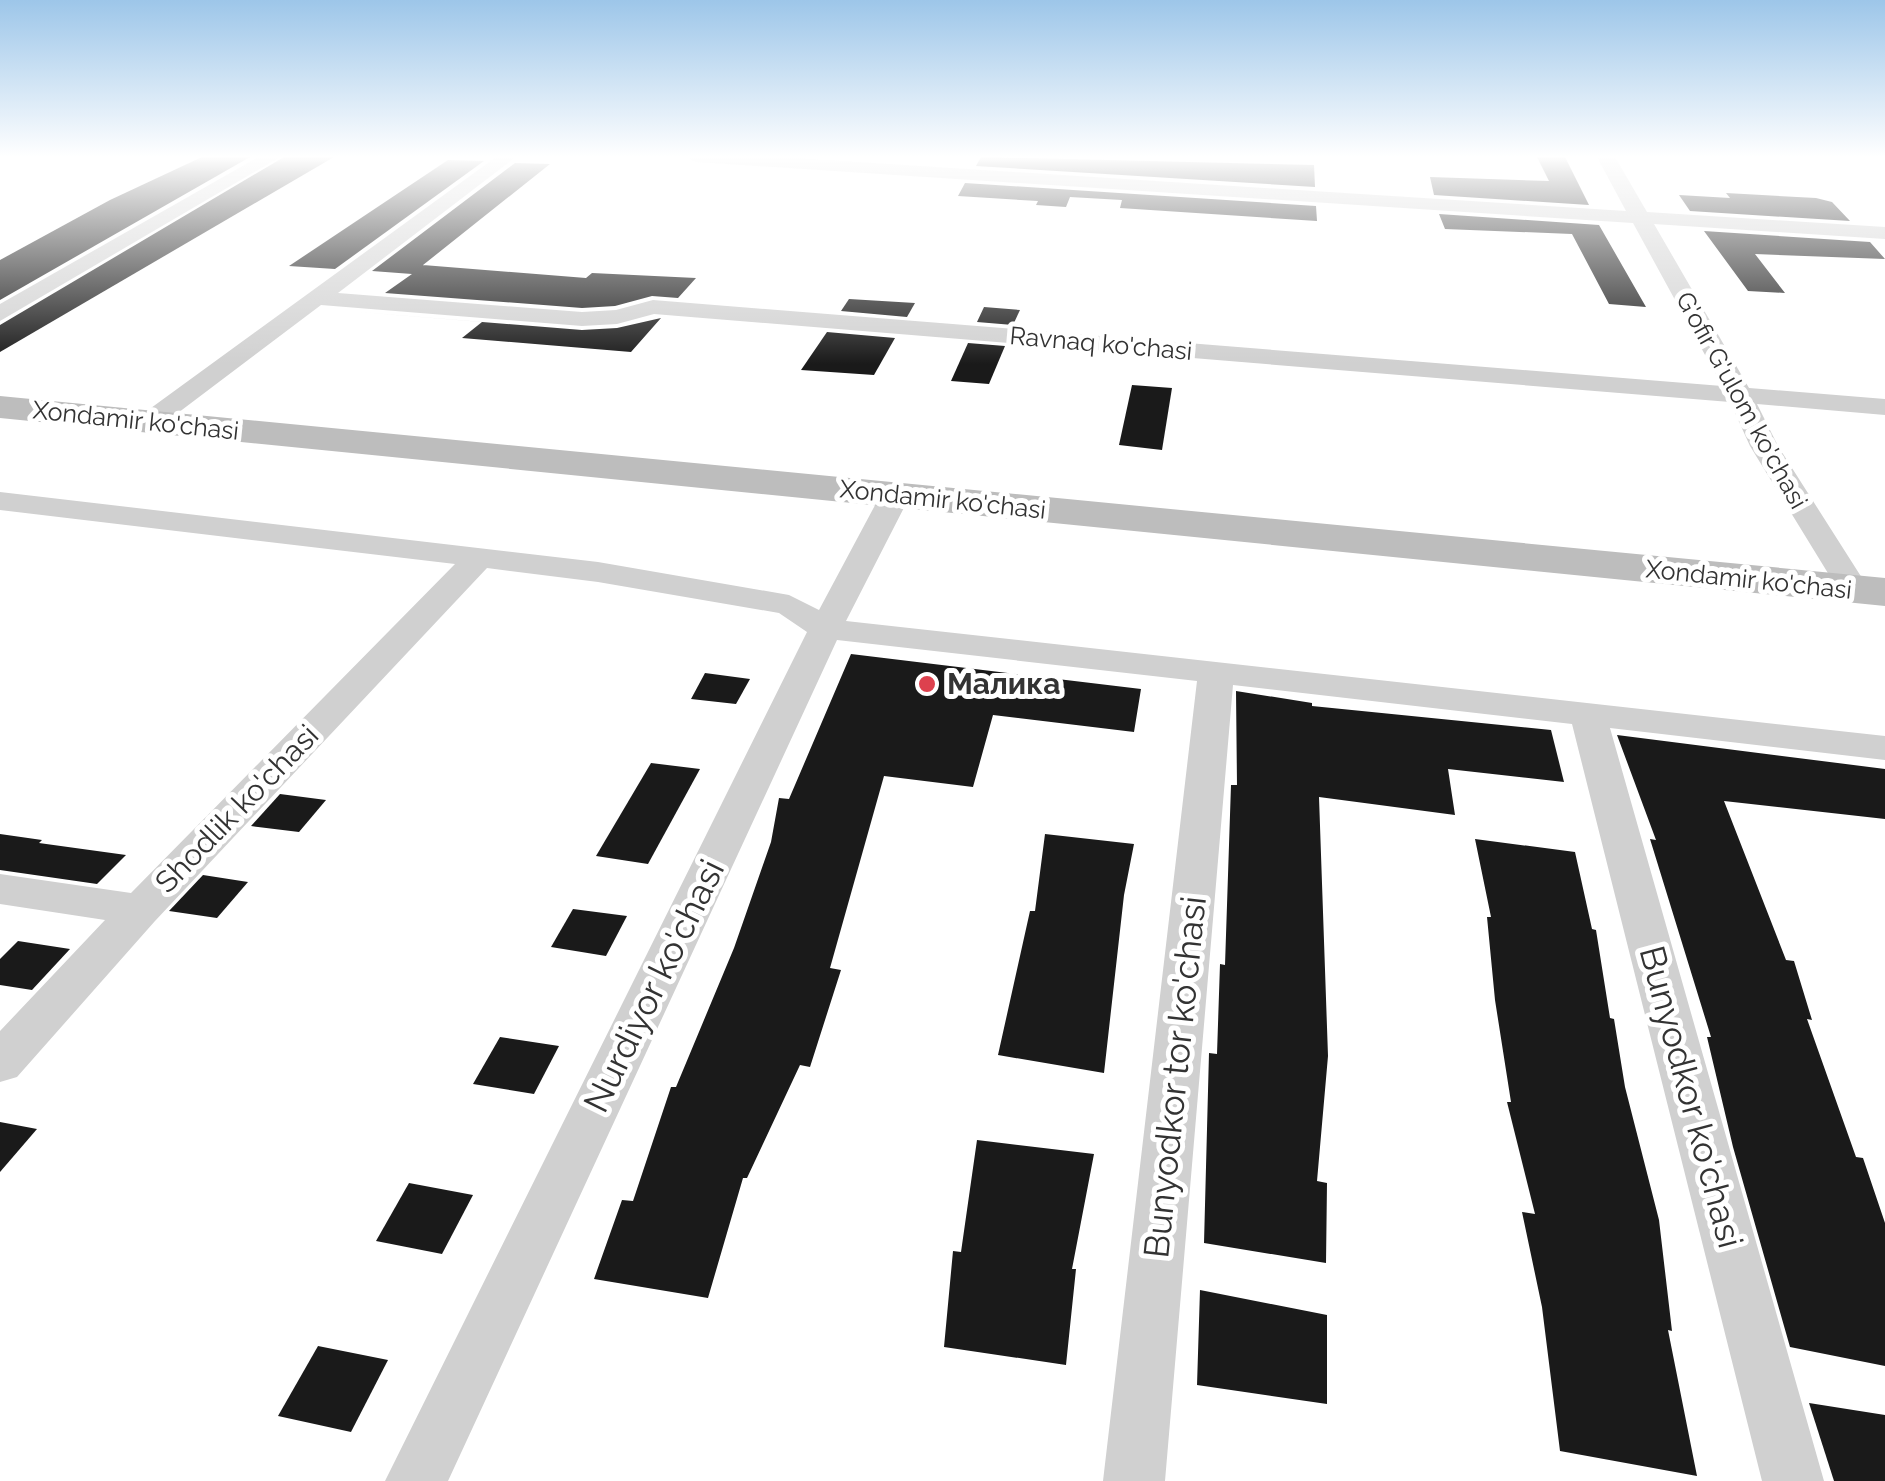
<svg xmlns="http://www.w3.org/2000/svg" width="1885" height="1481" viewBox="0 0 1885 1481" font-family="Raleway,sans-serif">
	<rect width="100%" height="100%" fill="#fff"/>
	<!-- building -->
	<g fill="#1a1a1a">
		<polygon points="202,157 250,157 0,300 0,260 110,200"/>
		<polygon points="284,157 334,157 0,352 0,325"/>
		<polygon points="981,157 1314,165 1315,187 976,166"/>
		<polygon points="1537,157 1565,157 1589,205 1434,195 1430,177 1549,181"/>
		<polygon points="448,160 484,161 335,269 289,266"/>
		<polygon points="515,163 550,164 413,273 423,265 586,278 592,273 696,278 678,298 652,296 615,306 582,308 385,293 412,274 372,271"/>
		<polygon points="965,183 1316,206 1317,221 1120,208 1122,200 1070,197 1066,207 1036,205 1038,201 958,196"/>
		<polygon points="1726,193 1816,198 1832,202 1850,221 1690,211 1679,195 1730,198"/>
		<polygon points="1439,214 1599,225 1646,307 1609,304 1572,234 1445,229"/>
		<polygon points="1704,231 1870,242 1885,259 1755,254 1785,293 1748,291"/>
		<polygon points="849,299 915,303 907,317 841,311"/>
		<polygon points="984,307 1020,310 1013,325 977,322"/>
		<polygon points="359,312 582,330 617,328 661,318 631,352 462,338 482,322"/>
		<polygon points="827,332 895,338 874,375 801,370"/>
		<polygon points="968,343 1005,346 989,384 951,381"/>
		<polygon points="1132,385 1172,388 1162,450 1119,445"/>
		<polygon points="851,654 1141,689 1134,732 993,715 973,787 884,776 830,968 841,970 810,1067 800,1065 747,1178 743,1178 708,1298 594,1279 622,1200 633,1201 671,1087 676,1087 734,948 771,842 779,798 789,799"/>
		<polygon points="705,673 750,679 736,704 691,699"/>
		<polygon points="1236,691 1312,703 1312,706 1551,730 1564,782 1448,769 1455,815 1319,797 1328,1056 1317,1181 1327,1183 1326,1263 1204,1243 1209,1053 1217,1054 1220,964 1225,965 1231,785 1237,785"/>
		<polygon points="1617,735 1885,769 1885,819 1724,801 1786,960 1794,961 1812,1020 1807,1019 1856,1157 1863,1158 1885,1223 1885,1366 1790,1347 1733,1147 1707,1037 1711,1037 1650,839 1656,840"/>
		<polygon points="651,763 700,769 648,864 596,856"/>
		<polygon points="280,794 326,800 299,832 251,826"/>
		<polygon points="0,834 42,840 39,843 126,855 97,884 0,870"/>
		<polygon points="1045,834 1134,844 1124,895 1104,1073 998,1055 1030,911 1035,911"/>
		<polygon points="1475,839 1575,852 1592,929 1596,930 1610,1018 1614,1019 1625,1087 1659,1220 1672,1331 1668,1330 1697,1476 1560,1451 1542,1307 1522,1212 1535,1214 1507,1102 1511,1102 1495,1000 1487,917 1491,917"/>
		<polygon points="203,875 248,882 217,918 169,911"/>
		<polygon points="573,909 627,916 606,956 551,947"/>
		<polygon points="18,941 70,949 32,990 0,985 0,959"/>
		<polygon points="500,1037 559,1046 534,1094 473,1084"/>
		<polygon points="0,1122 37,1129 0,1172"/>
		<polygon points="977,1140 1094,1154 1072,1269 1076,1269 1066,1365 944,1347 953,1251 961,1252"/>
		<polygon points="409,1183 473,1195 442,1254 376,1241"/>
		<polygon points="1200,1290 1327,1315 1327,1404 1197,1385"/>
		<polygon points="318,1346 388,1360 351,1432 278,1416"/>
		<polygon points="1809,1403 1885,1415 1885,1481 1834,1481"/>
	</g>
	<g fill="none" stroke-linecap="round" stroke-linejoin="round">
		<!-- street -->
		<g fill="#d0d0d0" fill-rule="evenodd">
			<polygon points="258,157 280,157 0,321 0,304"/>
			<polygon points="496,157 516,157 338,293 582,312 616,310 653,300 1722,386 1633,223 696,162 687,157 780,157 1626,211 1597,157 1615,157 1647,212 1885,227 1885,239 1654,224 1749,388 1885,399 1885,415 1757,404 1778,446 1869,589 1864,596 1842,596 1750,446 1730,402 654,314 617,324 582,326 321,305 158,428 140,428 136,422 140,416"/>
			<polygon points="896,485 906,488 911,494 846,621 1885,736 1885,760 1610,728 1824,1481 1762,1481 1572,724 1233,685 1165,1481 1103,1481 1197,681 837,640 448,1481 385,1481 807,632 779,613 598,582 487,568 155,921 17,1077 0,1082 0,1031 105,920 0,904 0,874 131,893 455,564 0,510 0,492 598,562 789,595 819,610 881,494 886,488"/>
		</g>
		<!-- secondary -->
		<polygon fill="#bdbdbd" fill-rule="evenodd" points="0,396 1885,578 1885,606 0,418"/>
	</g>
	<!-- sky -->
	<linearGradient id="sky" x2="0" y2="1"><stop stop-color="#9dc6e9"/><stop offset="0.43" stop-color="#fff"/><stop offset="1" stop-color="#fff" stop-opacity="0"/></linearGradient>
	<rect width="1885" height="364" fill="url(#sky)"/>
	<!-- markers -->
	<circle fill="#dd414e" stroke="#fff" stroke-width="4" cx="927" cy="684" r="10"/>
	<g text-anchor="middle" stroke-width="10" stroke-linejoin="round" paint-order="stroke">
		<!-- far-street labels -->
		<g font-size="25" fill="#333" stroke="#fff">
			<text transform="translate(1101 343) rotate(5)" y="9">Ravnaq ko'chasi</text>
			<text transform="translate(1742 400) rotate(61)" y="9">G'ofir G'ulom ko'chasi</text>
			<text transform="translate(136 420) rotate(6)" y="9">Xondamir ko'chasi</text>
			<text transform="translate(943 499) rotate(6)" y="9">Xondamir ko'chasi</text>
			<text transform="translate(1749 579) rotate(6)" y="9">Xondamir ko'chasi</text>
		</g>
		<!-- poi labels -->
		<g font-size="30" font-weight="bold" fill="#333" stroke="#fff" text-anchor="start">
			<text x="947" y="694">Малика</text>
		</g>
		<!-- street labels -->
		<g font-size="30" fill="#333" stroke="#fff">
			<text transform="translate(237 809) rotate(-46)" y="10">Shodlik ko'chasi</text>
		</g>
		<!-- near-street labels -->
		<g font-size="35" fill="#333" stroke="#fff">
			<text transform="translate(654 986) rotate(-64)" y="12">Nurdiyor ko'chasi</text>
			<text transform="translate(1175 1077) rotate(-84)" y="12">Bunyodkor tor ko'chasi</text>
			<text transform="translate(1691 1097) rotate(75)" y="12">Bunyodkor ko'chasi</text>
		</g>
	</g>
</svg>
